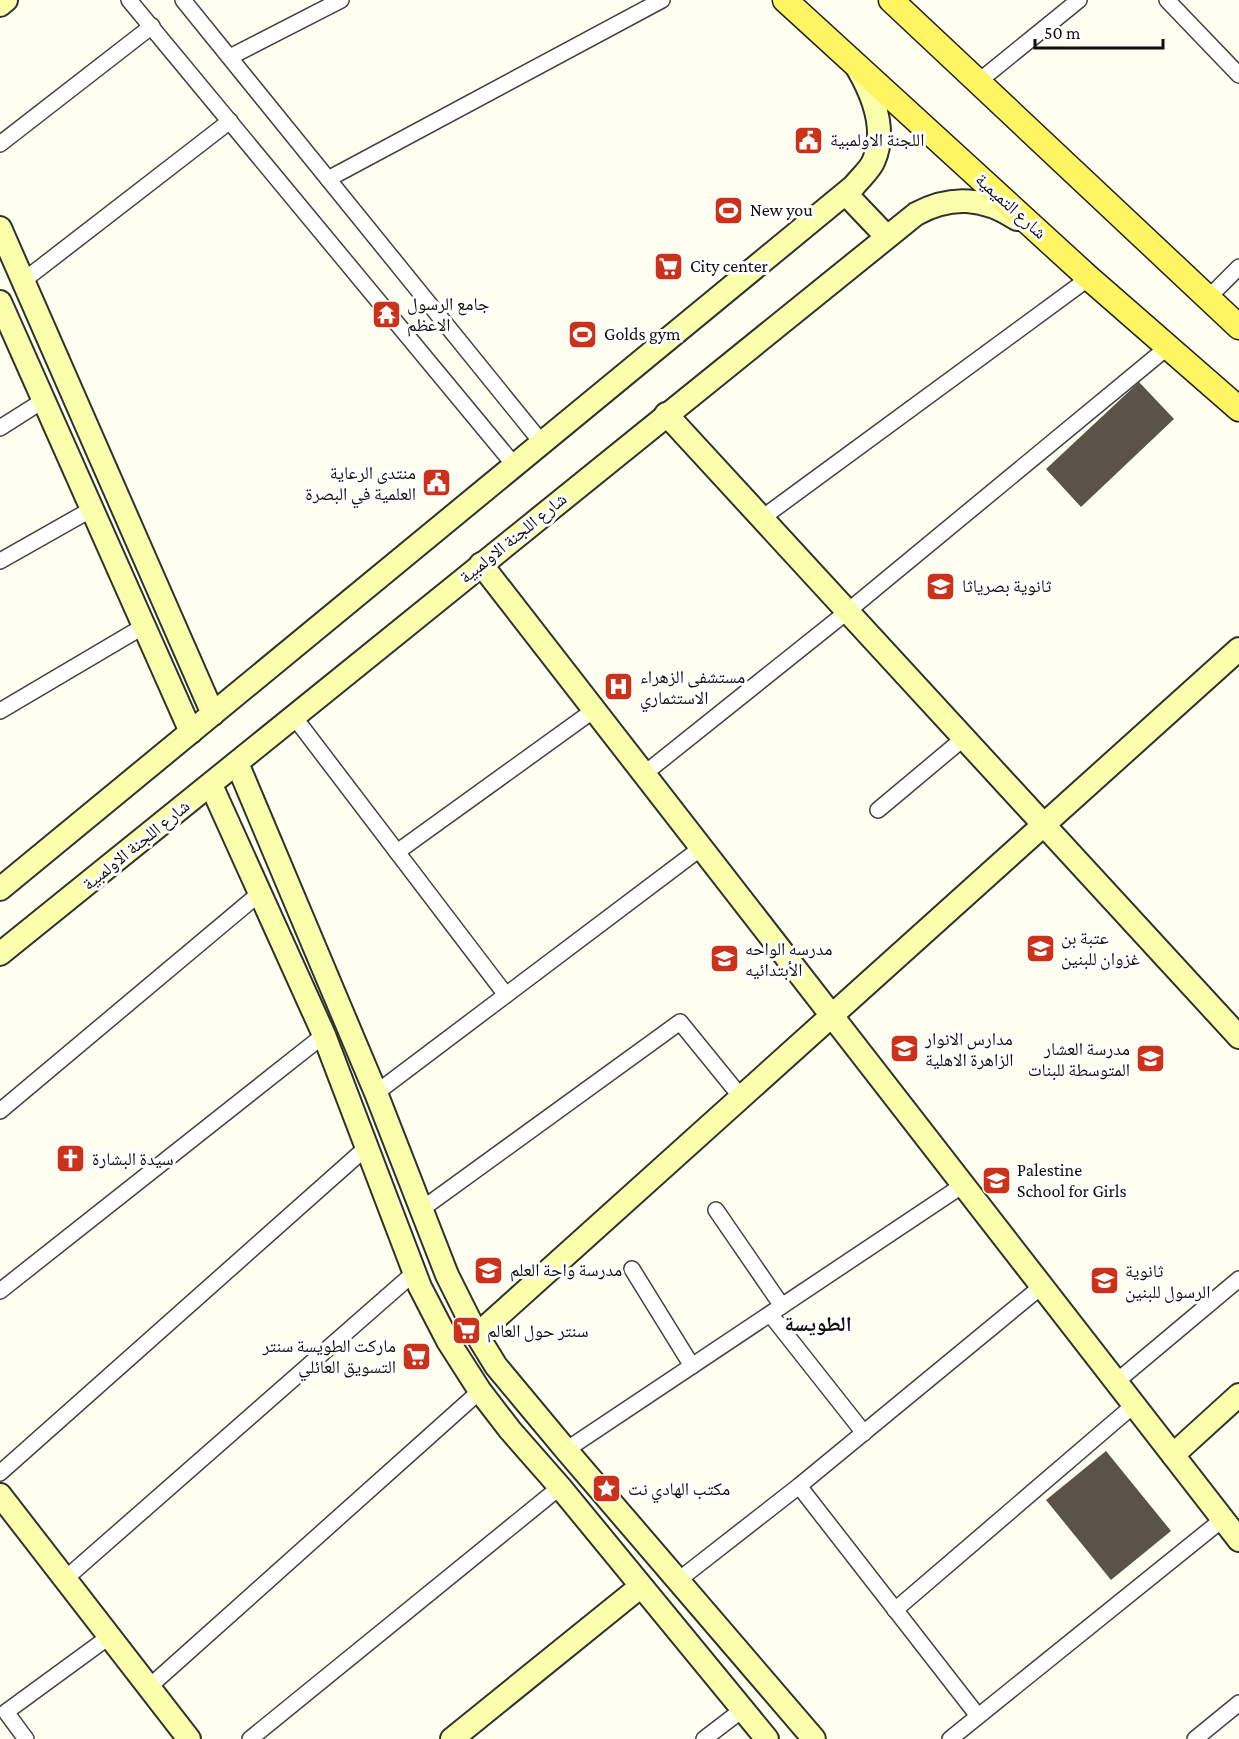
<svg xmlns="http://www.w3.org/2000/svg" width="1239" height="1739" viewBox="0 0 1239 1739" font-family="'Crimson Pro','Noto Naskh Arabic',serif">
	<rect width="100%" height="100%" fill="#fffff1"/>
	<!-- building -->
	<g fill="#59534a">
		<polygon points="1139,382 1174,419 1081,507 1046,469"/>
		<polygon points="1106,1451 1171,1531 1111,1580 1046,1500"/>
	</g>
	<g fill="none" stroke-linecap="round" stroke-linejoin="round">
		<defs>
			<g id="street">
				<polyline points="129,0 515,466"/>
				<polyline points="183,0 542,443"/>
				<polyline points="1167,0 1239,75"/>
				<polyline points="230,57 341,0"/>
				<polyline points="978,82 1079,0"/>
				<polyline points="0,144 152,26"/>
				<polyline points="328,179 662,0"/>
				<polyline points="23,281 230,121"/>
				<polyline points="1208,298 1239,267"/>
				<polyline points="0,428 44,400"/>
				<polyline points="762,518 1089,278"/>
				<polyline points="0,561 92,509"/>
				<polyline points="0,711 144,626"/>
				<polyline points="295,718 506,995"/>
				<polyline points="644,774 848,611 1169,346"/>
				<polyline points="878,810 964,738"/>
				<polyline points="397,852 594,710"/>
				<polyline points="376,1093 701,848"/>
				<polyline points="0,1111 260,893"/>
				<polyline points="422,1209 680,1022 741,1097"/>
				<polyline points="716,1210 782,1306"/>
				<polyline points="632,1269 692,1366"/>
				<polyline points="0,1291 324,1035"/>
				<polyline points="770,1314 864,1433"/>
				<polyline points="1116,1382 1239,1279"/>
				<polyline points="566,1450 963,1185"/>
				<polyline points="0,1473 368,1146"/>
				<polyline points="799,1486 978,1716"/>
				<polyline points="65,1579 415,1272"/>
				<polyline points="676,1582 799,1486 1042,1286"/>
				<polyline points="895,1610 1134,1405"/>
				<polyline points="149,1687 480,1391"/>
				<polyline points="26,1739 6,1712 110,1636"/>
				<polyline points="250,1739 560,1487"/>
				<polyline points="704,1739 742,1710"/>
				<polyline points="950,1739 1223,1519"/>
				<polyline points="1195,1739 1239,1703"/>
			</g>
			<g id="secondary">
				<polyline points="0,5 6,0"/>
				<polyline points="846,194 887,237"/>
				<polyline points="0,228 213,714"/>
				<polyline points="0,302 191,732"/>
				<polyline points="666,414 1239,1037"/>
				<polyline points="481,564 1239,1540"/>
				<polyline points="237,763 376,1093 447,1275 477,1335 496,1366 566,1450 814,1739"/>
				<polyline points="211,785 324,1035 420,1287 448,1341 480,1391 510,1430 560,1487 767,1739"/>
				<path d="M0 889 854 186C860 178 871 169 874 160 887 129 873 95 858 69"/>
				<path d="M0 954 916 214C951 195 983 197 1017 219"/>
				<polyline points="477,1335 1239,649"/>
				<polyline points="1173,1455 1239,1395"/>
				<polyline points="0,1495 189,1739"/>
				<polyline points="452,1739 640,1587"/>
			</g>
			<g id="primary">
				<polyline points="785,0 1089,278 1239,409"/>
				<polyline points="891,0 1239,327"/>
			</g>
		</defs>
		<!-- street casing -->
		<use href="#street" stroke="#424242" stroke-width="18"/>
		<!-- secondary casing -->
		<use href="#secondary" stroke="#313131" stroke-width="26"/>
		<!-- primary casing -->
		<use href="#primary" stroke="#202020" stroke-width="27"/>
		<!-- street -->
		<use href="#street" stroke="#fff" stroke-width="15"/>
		<!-- secondary -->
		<use href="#secondary" stroke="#faffac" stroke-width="22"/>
		<!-- primary -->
		<use href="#primary" stroke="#fff461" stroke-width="24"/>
	</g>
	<!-- icons -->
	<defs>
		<symbol id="civic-square" viewBox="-11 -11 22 22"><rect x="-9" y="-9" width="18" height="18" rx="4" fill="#cc311a" stroke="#fff"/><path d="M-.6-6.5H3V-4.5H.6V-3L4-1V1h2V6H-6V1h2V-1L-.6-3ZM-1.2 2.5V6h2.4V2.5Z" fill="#fff"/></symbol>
		<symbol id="stadium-square" viewBox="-11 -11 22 22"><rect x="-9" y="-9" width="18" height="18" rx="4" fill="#cc311a" stroke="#fff"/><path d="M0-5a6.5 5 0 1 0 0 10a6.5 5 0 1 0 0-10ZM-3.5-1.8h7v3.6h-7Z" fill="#fff"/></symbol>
		<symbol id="supermarket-square" viewBox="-11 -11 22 22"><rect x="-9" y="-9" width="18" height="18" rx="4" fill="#cc311a" stroke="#fff"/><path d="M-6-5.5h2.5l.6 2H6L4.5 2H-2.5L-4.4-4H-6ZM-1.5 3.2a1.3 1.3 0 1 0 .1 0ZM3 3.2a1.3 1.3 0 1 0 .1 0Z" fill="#fff"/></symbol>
		<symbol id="temple-square" viewBox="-11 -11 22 22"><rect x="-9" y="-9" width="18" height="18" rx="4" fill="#cc311a" stroke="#fff"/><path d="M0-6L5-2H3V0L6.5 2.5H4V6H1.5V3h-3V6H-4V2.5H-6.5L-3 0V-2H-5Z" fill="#fff"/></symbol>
		<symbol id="school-square" viewBox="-11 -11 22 22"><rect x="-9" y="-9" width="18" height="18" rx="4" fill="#cc311a" stroke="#fff"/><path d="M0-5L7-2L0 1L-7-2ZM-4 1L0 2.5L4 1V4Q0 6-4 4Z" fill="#fff"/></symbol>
		<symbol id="hospital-square" viewBox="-11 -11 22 22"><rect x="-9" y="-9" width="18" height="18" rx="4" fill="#cc311a" stroke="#fff"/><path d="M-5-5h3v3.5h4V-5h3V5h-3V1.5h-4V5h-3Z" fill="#fff"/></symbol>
		<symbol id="church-square" viewBox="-11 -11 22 22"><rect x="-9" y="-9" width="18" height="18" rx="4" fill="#cc311a" stroke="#fff"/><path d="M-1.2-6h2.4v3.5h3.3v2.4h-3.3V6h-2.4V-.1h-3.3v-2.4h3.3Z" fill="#fff"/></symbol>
		<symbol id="sight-square" viewBox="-11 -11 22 22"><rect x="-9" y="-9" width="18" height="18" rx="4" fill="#cc311a" stroke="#fff"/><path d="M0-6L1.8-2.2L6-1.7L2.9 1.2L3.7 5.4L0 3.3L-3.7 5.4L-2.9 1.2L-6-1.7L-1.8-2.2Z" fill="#fff"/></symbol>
	</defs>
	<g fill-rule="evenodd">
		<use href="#civic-square" x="792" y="124" width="33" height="33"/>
		<use href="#stadium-square" x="712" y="194" width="33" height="33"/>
		<use href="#supermarket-square" x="652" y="250" width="33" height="33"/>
		<use href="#temple-square" x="370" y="298" width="33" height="33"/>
		<use href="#stadium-square" x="566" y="318" width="33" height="33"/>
		<use href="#civic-square" x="420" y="466" width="33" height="33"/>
		<use href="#school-square" x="924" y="570" width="33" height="33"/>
		<use href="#hospital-square" x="602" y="670" width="33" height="33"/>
		<use href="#school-square" x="1024" y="932" width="33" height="33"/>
		<use href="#school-square" x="708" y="942" width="33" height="33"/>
		<use href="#school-square" x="888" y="1032" width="33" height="33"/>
		<use href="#school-square" x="1134" y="1042" width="33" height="33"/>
		<use href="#church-square" x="54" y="1142" width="33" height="33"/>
		<use href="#school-square" x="980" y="1164" width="33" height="33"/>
		<use href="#school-square" x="472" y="1254" width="33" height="33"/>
		<use href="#school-square" x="1088" y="1264" width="33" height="33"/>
		<use href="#supermarket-square" x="450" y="1314" width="33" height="33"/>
		<use href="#supermarket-square" x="400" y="1340" width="33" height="33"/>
		<use href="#sight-square" x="590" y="1472" width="33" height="33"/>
	</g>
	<g text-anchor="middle" stroke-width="6" stroke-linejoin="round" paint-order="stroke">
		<!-- poi labels -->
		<g font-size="18" fill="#0f0f0f" stroke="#fff" text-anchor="start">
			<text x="830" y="146">اللجنة الاولمبية</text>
			<text x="750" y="216">New you</text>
			<text x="690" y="272">City center</text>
			<text x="407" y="310">جامع الرسول<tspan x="407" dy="21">الاعظم</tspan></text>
			<text x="604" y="340">Golds gym</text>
			<text x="416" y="479" text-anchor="end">منتدى الرعاية<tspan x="416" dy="21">العلمية في البصرة</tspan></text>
			<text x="962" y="592">ثانوية بصرياثا</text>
			<text x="640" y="683">مستشفى الزهراء<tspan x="640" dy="21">الاستثماري</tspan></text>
			<text x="1061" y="944">عتبة بن<tspan x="1061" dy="21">غزوان للبنين</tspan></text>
			<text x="745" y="955">مدرسه الواحه<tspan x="745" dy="21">الأبتدائيه</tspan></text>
			<text x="925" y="1045">مدارس الانوار<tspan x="925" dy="21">الزاهرة الاهلية</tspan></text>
			<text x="1130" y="1055" text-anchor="end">مدرسة العشار<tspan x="1130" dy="21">المتوسطة للبنات</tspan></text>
			<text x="92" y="1165">سيدة البشارة</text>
			<text x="1017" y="1176">Palestine<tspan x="1017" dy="21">School for Girls</tspan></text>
			<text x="510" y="1276">مدرسة واحة العلم</text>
			<text x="1125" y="1277">ثانوية<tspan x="1125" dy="21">الرسول للبنين</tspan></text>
			<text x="487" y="1337">سنتر حول العالم</text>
			<text x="396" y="1352" text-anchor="end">ماركت الطويسة سنتر<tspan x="396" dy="21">التسويق العائلي</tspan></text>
			<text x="628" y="1495">مكتب الهادي نت</text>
		</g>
		<!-- street labels -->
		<g font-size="18" fill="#0f0f0f" stroke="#fff">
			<text transform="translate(1011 206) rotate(42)" y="6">شارع التميمية</text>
			<text transform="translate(513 538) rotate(-39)" y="6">شارع اللجنة الاولمبية</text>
			<text transform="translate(136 845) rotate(-39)" y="6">شارع اللجنة الاولمبية</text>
		</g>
		<!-- quarter labels -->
		<g font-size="21" font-weight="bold" fill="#0f0f0f" stroke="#fff">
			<text x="818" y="1331">الطويسة</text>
		</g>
	</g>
	<!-- scale -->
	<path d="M1035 39v9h128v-9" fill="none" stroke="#0f0f0f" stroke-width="3"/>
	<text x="1044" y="39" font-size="18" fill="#0f0f0f" stroke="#ffffff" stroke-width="4.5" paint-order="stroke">50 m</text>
</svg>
